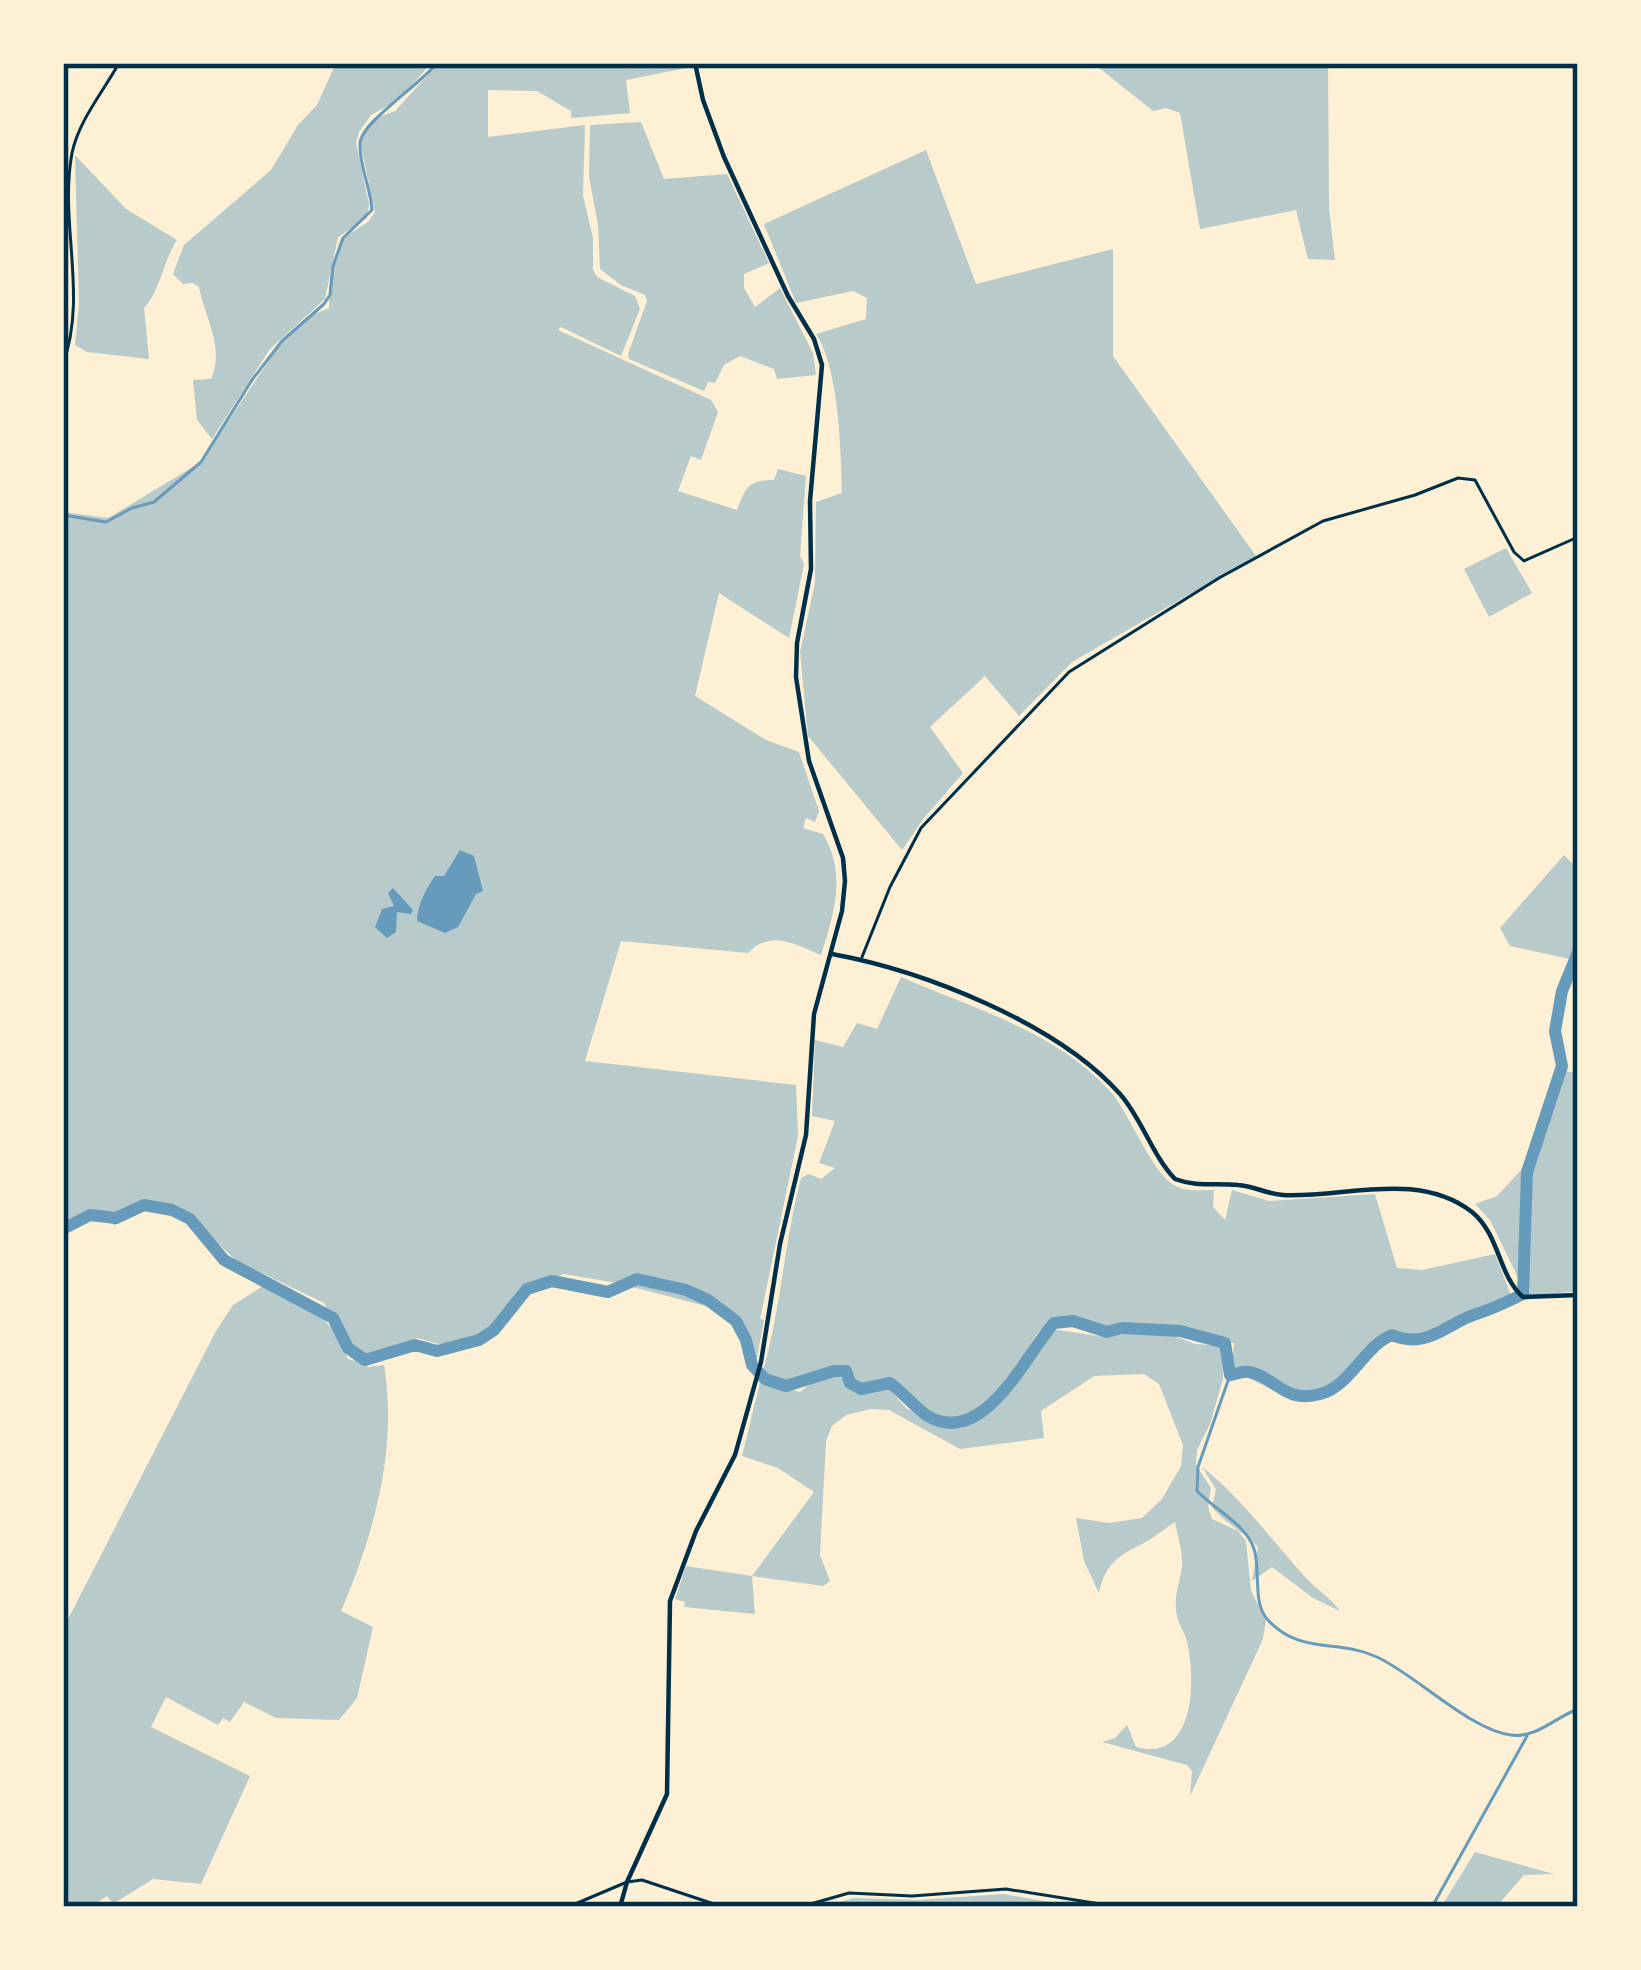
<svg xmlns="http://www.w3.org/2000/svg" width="1641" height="1970" viewBox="0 0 1641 1970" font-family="'PT Sans',sans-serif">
	<rect width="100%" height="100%" fill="#fdf0d5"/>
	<!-- green -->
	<g fill="#b9caca">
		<path d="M336 63H431L400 99 371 115 359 132 356 143 369 204 367 218 338 237 325 299 270 349 212 439 197 420 193 380 211 379C225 347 205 319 199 287L193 283 183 284 173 274 184 245 271 170 298 125 317 105Z"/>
		<path d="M439 63H691V67L626 80 630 113 571 118V111L537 91 488 90V137L585 125 583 196 593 238V270L597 277 635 296 640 309 621 356 561 327 558 330 711 400 718 412 701 460 691 456 678 491 737 510C746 487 748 480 774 480L778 469 806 476 800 556 804 564 789 638 719 593 695 696 766 740 799 752 819 811 815 822 806 818 803 828 823 834C847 874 834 914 821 955 795 944 771 929 748 953L621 941 585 1061 796 1085 798 1136 760 1319 764 1320 755 1369 751 1367C749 1342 744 1328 725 1311L617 1283 564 1274 527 1289 485 1336 446 1346 417 1338 357 1362 368 1367 384 1365C398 1449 374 1534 341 1611L373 1627 357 1698 339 1720 276 1718 244 1702 230 1722 223 1718 218 1725 166 1697 151 1727 250 1776 201 1884 153 1879 113 1904 107 1896 90 1907H63V1629L216 1331 233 1305 263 1286 319 1314 338 1336 348 1359 356 1361 324 1303 237 1261 185 1214 149 1208 115 1225 86 1215 63 1226V512L108 518 201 462 282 341 312 315 329 308 330 279 341 239 368 222 375 212 360 142 366 127 373 119 395 111Z"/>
		<polygon points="1093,63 1328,63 1329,208 1335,260 1308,259 1296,210 1200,229 1180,113 1166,108 1153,111"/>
		<polygon points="641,122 664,179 727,174 769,263 744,274 744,288 755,307 780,288 813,353 816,375 777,379 774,369 740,356 724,365 715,383 708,382 704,391 629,359 628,354 647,301 645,295 621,285 600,269 598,225 589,177 590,125"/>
		<path d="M926 150 976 284 1113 249V356L1256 556 1072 662 1019 716 985 676 930 727 963 773 924 818 902 850 808 736 800 652 815 583 816 502 842 493C841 451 839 368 816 334L866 319 867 298 853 291 796 303 764 224Z"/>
		<path d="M75 155 126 209 177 240C163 261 160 292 144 308L149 359 87 352 75 345 79 303Z"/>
		<polygon points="1506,548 1532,593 1489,617 1464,569"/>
		<polygon points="1564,855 1578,869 1578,949 1570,959 1510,946 1500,928"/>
		<path d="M901 977C972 1008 1055 1031 1110 1091 1130 1113 1153 1178 1178 1187 1189 1192 1203 1190 1214 1190L1213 1207 1225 1220 1232 1190 1269 1201 1375 1194 1397 1268 1422 1270 1495 1254 1512 1298 1474 1313 1452 1328 1438 1330 1420 1342 1413 1343 1392 1336C1356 1355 1340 1405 1293 1397 1270 1394 1255 1375 1231 1374L1234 1343 1135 1326 1108 1333 1061 1321 1047 1325 1037 1334 996 1398 977 1411 952 1419 928 1414 897 1387 883 1383 863 1387 844 1373C808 1373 797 1399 762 1374 781 1310 784 1243 801 1178L809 1174 821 1179 835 1168 819 1163 835 1121 812 1116 815 1040 843 1047 857 1023 877 1029Z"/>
		<polygon points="1565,1071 1578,1073 1578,1291 1531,1296 1525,1294 1531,1176"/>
		<polygon points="1522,1169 1521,1284 1490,1220 1475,1204 1497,1196"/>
		<path d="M1058 1330 1105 1337 1136 1333 1171 1335 1195 1344 1222 1346 1223 1379 1210 1424 1197 1450 1196 1465 1211 1488 1208 1507 1212 1519 1238 1531 1246 1541 1251 1591 1266 1620 1263 1639 1190 1796 1192 1771 1187 1765 1102 1742 1115 1738 1127 1725 1136 1747C1195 1763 1196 1680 1187 1642 1185 1633 1179 1625 1177 1616 1172 1593 1183 1579 1182 1560 1182 1548 1177 1534 1175 1522 1165 1528 1154 1538 1142 1544 1117 1556 1105 1565 1099 1593L1084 1561 1076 1518 1109 1523 1142 1518 1162 1499 1181 1466 1183 1445 1159 1384 1144 1374 1094 1376 1041 1411 1044 1438 960 1449 889 1410 871 1409 846 1415 832 1426 826 1441 820 1555 830 1581 823 1586 752 1576 755 1614 684 1607 685 1602 675 1599 686 1566 752 1576 814 1492 778 1468 742 1456 760 1382 800 1392 814 1381 835 1374 864 1392 888 1388 907 1409 951 1426C1012 1403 1014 1385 1047 1333Z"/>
		<path d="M1202 1467C1242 1498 1272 1541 1306 1578 1317 1590 1331 1598 1340 1611L1313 1598 1272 1567 1252 1581 1258 1547C1245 1533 1221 1520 1212 1507L1216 1489Z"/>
		<polygon points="1475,1852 1554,1874 1524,1875 1496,1907 1441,1907"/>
		<polygon points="1003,1894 1080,1907 821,1907 854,1898 917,1900"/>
	</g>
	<!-- water -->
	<g fill="#669bbc">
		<path d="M460 850 474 856 483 891 476 894 458 927 445 933 417 921C417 905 426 889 435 876H444Z"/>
		<polygon points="393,888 413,910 411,914 397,912 396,932 387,938 375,927 382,909 394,906 388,893"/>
	</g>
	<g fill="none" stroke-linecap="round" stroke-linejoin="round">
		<!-- stream -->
		<g stroke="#669bbc" stroke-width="3">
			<path d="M63 515 106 522 132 508 154 502 201 462 252 380 282 341 324 304 330 295 333 266 343 238 372 210C371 188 359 166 360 144 360 123 420 85 437 63"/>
			<path d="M1230 1375 1198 1467 1197 1491C1214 1509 1247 1525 1254 1549 1261 1570 1252 1604 1268 1620 1300 1655 1339 1639 1377 1657 1416 1675 1470 1730 1511 1735 1535 1739 1556 1717 1578 1709"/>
			<polyline points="1432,1907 1527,1736"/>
		</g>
		<!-- river -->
		<path stroke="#669bbc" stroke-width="12" d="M63 1229 90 1215 116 1218 144 1205 172 1210 190 1219 224 1260 333 1318 348 1348 365 1360 415 1345 437 1351 479 1340 494 1330 527 1289 552 1281 608 1292 637 1279 686 1290 708 1300 736 1321 746 1340 752 1365 765 1379 786 1386 834 1371H846L850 1383 861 1389 890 1383C902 1392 914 1406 926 1415 983 1451 1026 1354 1054 1323L1073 1321 1107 1332 1122 1328 1180 1331 1225 1343 1230 1375C1236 1374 1242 1371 1249 1372 1276 1377 1284 1404 1320 1394 1351 1386 1364 1346 1392 1335 1428 1350 1447 1323 1476 1314 1493 1309 1507 1302 1523 1294L1527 1172 1562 1066 1555 1031 1562 991 1578 952"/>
		<!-- minor -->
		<g stroke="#003049" stroke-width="3">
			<path d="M63 364C88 295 59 223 72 153 79 120 103 92 119 63"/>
			<polyline points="862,957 890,887 921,828 1069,672 1219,578 1323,521 1415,495 1458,478 1475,480 1514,552 1524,561 1578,537"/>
			<polyline points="568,1907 627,1882 642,1880 723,1907"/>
			<polyline points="800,1907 849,1893 912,1896 1006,1889 1119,1907"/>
		</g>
		<!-- secondary -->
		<g stroke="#003049" stroke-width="4.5">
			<path d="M832 954C924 971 1057 1023 1120 1094 1142 1119 1152 1155 1175 1179 1196 1187 1216 1183 1238 1185 1254 1186 1267 1194 1283 1195 1345 1198 1417 1170 1472 1212 1500 1235 1498 1275 1523 1297L1578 1295"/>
			<polyline points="620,1907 627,1882 667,1794 670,1601 696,1531 735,1455 761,1362 780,1244 806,1135 814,1014 842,911 845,881 843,858 809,761 796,677 797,643 811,569 810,501 822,365 814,339 788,296 724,157 703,100 695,63"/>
		</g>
	</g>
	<!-- border -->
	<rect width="1641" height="1970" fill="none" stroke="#fdf0d5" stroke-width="132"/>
	<rect x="66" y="66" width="1509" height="1838" fill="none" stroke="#003049" stroke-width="4.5"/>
</svg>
